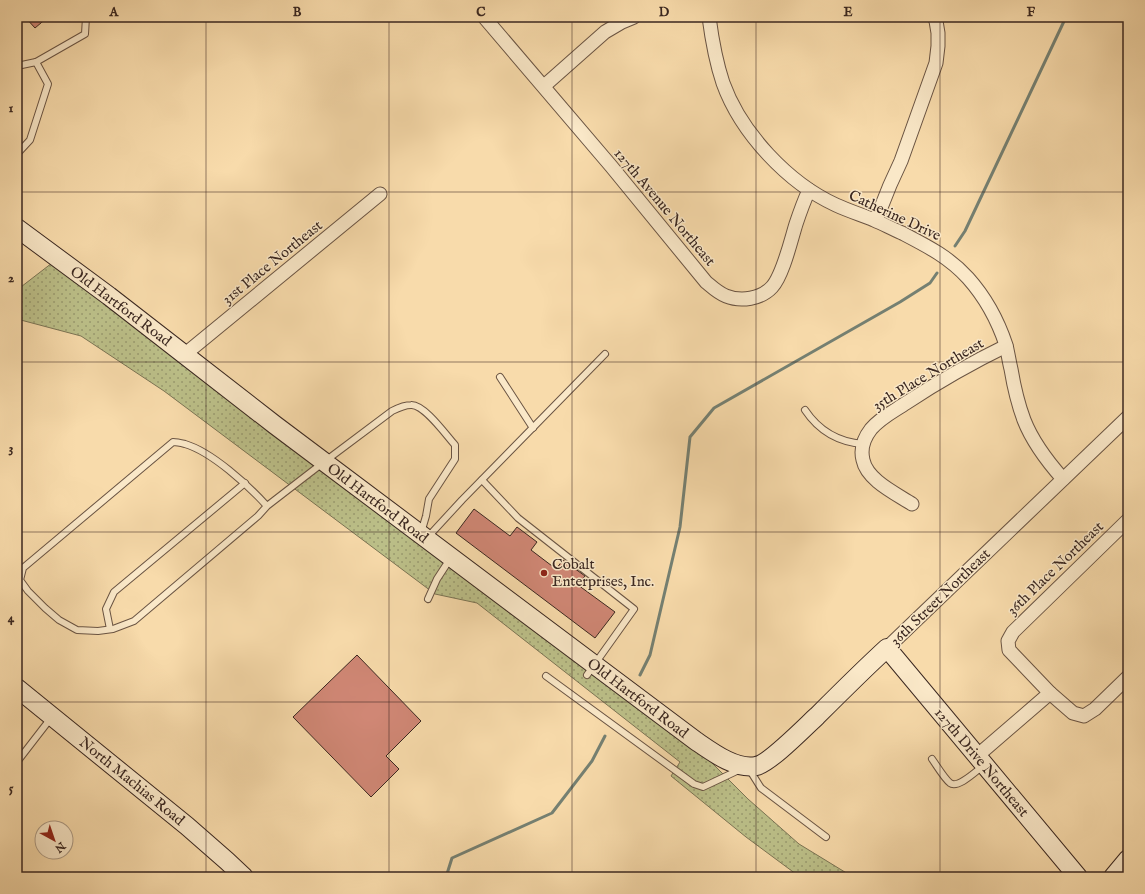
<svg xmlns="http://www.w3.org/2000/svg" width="1145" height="894" viewBox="0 0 1145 894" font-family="'IM FELL English',serif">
	<defs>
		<pattern id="park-dots" width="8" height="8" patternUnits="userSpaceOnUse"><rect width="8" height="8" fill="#bcc089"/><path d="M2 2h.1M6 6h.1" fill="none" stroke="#9a9c70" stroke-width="1.8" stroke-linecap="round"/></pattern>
	</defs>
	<rect width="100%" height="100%" fill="#f8dbab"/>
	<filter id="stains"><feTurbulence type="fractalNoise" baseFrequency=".005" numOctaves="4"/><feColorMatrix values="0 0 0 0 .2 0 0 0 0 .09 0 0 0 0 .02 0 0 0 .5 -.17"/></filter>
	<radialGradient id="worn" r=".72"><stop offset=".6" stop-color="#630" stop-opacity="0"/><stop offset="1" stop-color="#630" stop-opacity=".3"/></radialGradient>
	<!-- park -->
	<polygon fill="url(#park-dots)" stroke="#7b7454" points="52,263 708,759 748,799 799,844 853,877 800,877 746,837 671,776 680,762 477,603 435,594 164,391 81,336 17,319 17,290"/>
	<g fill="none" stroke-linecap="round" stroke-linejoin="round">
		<!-- stream -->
		<g stroke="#758072" stroke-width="3">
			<polyline points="955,246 965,231 1066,17"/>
			<polyline points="640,675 650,655 680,527 690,437 714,408 900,302 930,283 937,273"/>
			<polyline points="17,873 19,877"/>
			<polyline points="446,877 452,858 552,813 592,761 605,736"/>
		</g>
	</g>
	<!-- building -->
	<g fill="#d08775" stroke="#3a2720">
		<polygon points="25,17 48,17 35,28"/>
		<polygon points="474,509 510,536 517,527 537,542 531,550 556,569 563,560 585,576 578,585 615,612 595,638 456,533"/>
		<polygon points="357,655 421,721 386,756 399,769 371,797 293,717"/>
	</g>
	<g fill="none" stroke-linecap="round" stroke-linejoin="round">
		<defs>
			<g id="lane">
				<polyline points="17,66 36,62"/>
				<polyline points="17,154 30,140 48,84 36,62 85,34 86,17"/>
				<polyline points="500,377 533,428"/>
				<path d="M805 410C819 431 838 442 863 444"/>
				<polyline points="482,480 518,518 634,609 587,675"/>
				<path d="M267 506C248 485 212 452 185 444 181 443 177 442 173 442L23 568 20 580 28 591 45 608 59 620 77 630 98 631 113 629 134 621 258 516 267 506 324 462 392 411C398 408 404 405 411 405 424 404 446 435 455 445V459L429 499 426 516 421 533"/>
				<polyline points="427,538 462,500 605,354"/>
				<polyline points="428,599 437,579 450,559"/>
				<polyline points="110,629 106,609 114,592 245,483"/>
				<polyline points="546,676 694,784 703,787 741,769"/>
				<path d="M932 759C937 766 944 778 950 783 958 789 976 771 983 766"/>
				<polyline points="17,762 51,718"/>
				<polyline points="749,769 761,788 826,837"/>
			</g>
			<g id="street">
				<path d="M484 17 611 166 706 282C712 287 718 293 726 296 741 302 761 299 772 287 783 275 791 240 796 224 800 212 804 201 809 190"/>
				<path d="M709 17C712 40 716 62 723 83 741 133 788 183 836 205 849 211 862 215 874 220 883 224 893 229 902 233 927 246 949 257 968 278 985 297 998 321 1006 345 1008 353 1009 361 1011 369 1014 387 1018 404 1024 420 1033 443 1047 461 1063 479"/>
				<polyline points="544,86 605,32 622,22 634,17"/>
				<polyline points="876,220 890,185 901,161 936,63 938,46 938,33 936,21 934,17"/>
				<polyline points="184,355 380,194"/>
				<path d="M912 504C895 493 867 480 863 460 860 448 864 438 871 429 880 418 894 411 906 403 938 382 971 363 1006 346"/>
				<polyline points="1128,520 1013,632 1008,641 1009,650 1050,693 1073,713 1084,716 1095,709 1128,677"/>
				<polyline points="887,648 1128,417"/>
				<polyline points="977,756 1050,693"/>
			</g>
			<g id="secondary">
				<path d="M17 228 109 296 275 425 696 741C712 752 736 770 756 766 769 764 806 726 817 716 840 693 863 670 887 648L1078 877"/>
				<polyline points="17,688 187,826 227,861 244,877"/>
				<polyline points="1113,877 1128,859"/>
			</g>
		</defs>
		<!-- lane casing -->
		<use href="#lane" stroke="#6a5443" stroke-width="8"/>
		<!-- street casing -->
		<use href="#street" stroke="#6a5443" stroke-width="15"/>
		<!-- secondary casing -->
		<use href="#secondary" stroke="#3a2720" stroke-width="20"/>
		<!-- lane -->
		<use href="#lane" stroke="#fae8c8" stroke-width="6"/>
		<!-- street -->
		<use href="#street" stroke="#fae8c8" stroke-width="13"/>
		<!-- secondary -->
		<use href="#secondary" stroke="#fae8c8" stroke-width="18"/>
	</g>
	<!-- grid -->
	<path fill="none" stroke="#3a2720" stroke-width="1" stroke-opacity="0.55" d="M206 17V877M389 17V877M572 17V877M756 17V877M940 17V877M17 192H1128M17 362H1128M17 532H1128M17 702H1128"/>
	<!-- markers -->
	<circle fill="#8f2418" stroke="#fae8c8" stroke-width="1.5" cx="544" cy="573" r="4"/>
	<g text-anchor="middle" stroke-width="3" stroke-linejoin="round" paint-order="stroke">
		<!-- street labels -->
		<g font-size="15" fill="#3a2720" stroke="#fae8c8">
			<text transform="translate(665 207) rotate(50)" y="5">127th Avenue Northeast</text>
			<text transform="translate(895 215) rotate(25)" y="5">Catherine Drive</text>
			<text transform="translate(272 262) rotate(-39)" y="5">31st Place Northeast</text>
			<text transform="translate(121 306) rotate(37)" y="5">Old Hartford Road</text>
			<text transform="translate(928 374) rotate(-31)" y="5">35th Place Northeast</text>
			<text transform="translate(378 503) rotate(37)" y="5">Old Hartford Road</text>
			<text transform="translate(1055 568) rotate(-44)" y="5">36th Place Northeast</text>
			<text transform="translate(940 597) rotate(-44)" y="5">36th Street Northeast</text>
			<text transform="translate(638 698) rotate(37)" y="5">Old Hartford Road</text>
			<text transform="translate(982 762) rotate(50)" y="5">127th Drive Northeast</text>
			<text transform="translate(132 781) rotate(39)" y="5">North Machias Road</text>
		</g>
		<!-- poi labels -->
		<g font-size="15" fill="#3a2720" stroke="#fae8c8" text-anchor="start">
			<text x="552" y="569">Cobalt<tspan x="552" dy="17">Enterprises, Inc.</tspan></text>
		</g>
	</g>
	<!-- margin -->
	<rect width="1145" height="894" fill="none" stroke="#f8dbab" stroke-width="44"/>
	<!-- north arrow -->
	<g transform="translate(54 840) rotate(140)"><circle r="19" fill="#fae8c8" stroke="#ad9b85"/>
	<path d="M0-3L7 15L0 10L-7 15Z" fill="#8f2418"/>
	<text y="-6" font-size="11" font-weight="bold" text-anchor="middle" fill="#3a2720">N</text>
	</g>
	<rect x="22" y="22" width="1101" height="850" fill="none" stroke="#3a2720" stroke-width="1.5"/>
	<g font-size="13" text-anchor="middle" font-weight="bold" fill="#3a2720">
		<text x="114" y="16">A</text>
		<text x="297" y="16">B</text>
		<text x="481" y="16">C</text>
		<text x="664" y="16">D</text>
		<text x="848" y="16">E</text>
		<text x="1031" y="16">F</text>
		<text x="11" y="112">1</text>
		<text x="11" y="282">2</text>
		<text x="11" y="452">3</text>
		<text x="11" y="622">4</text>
		<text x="11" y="792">5</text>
	</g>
	<rect width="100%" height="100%" filter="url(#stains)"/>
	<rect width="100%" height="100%" fill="url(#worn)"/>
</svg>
